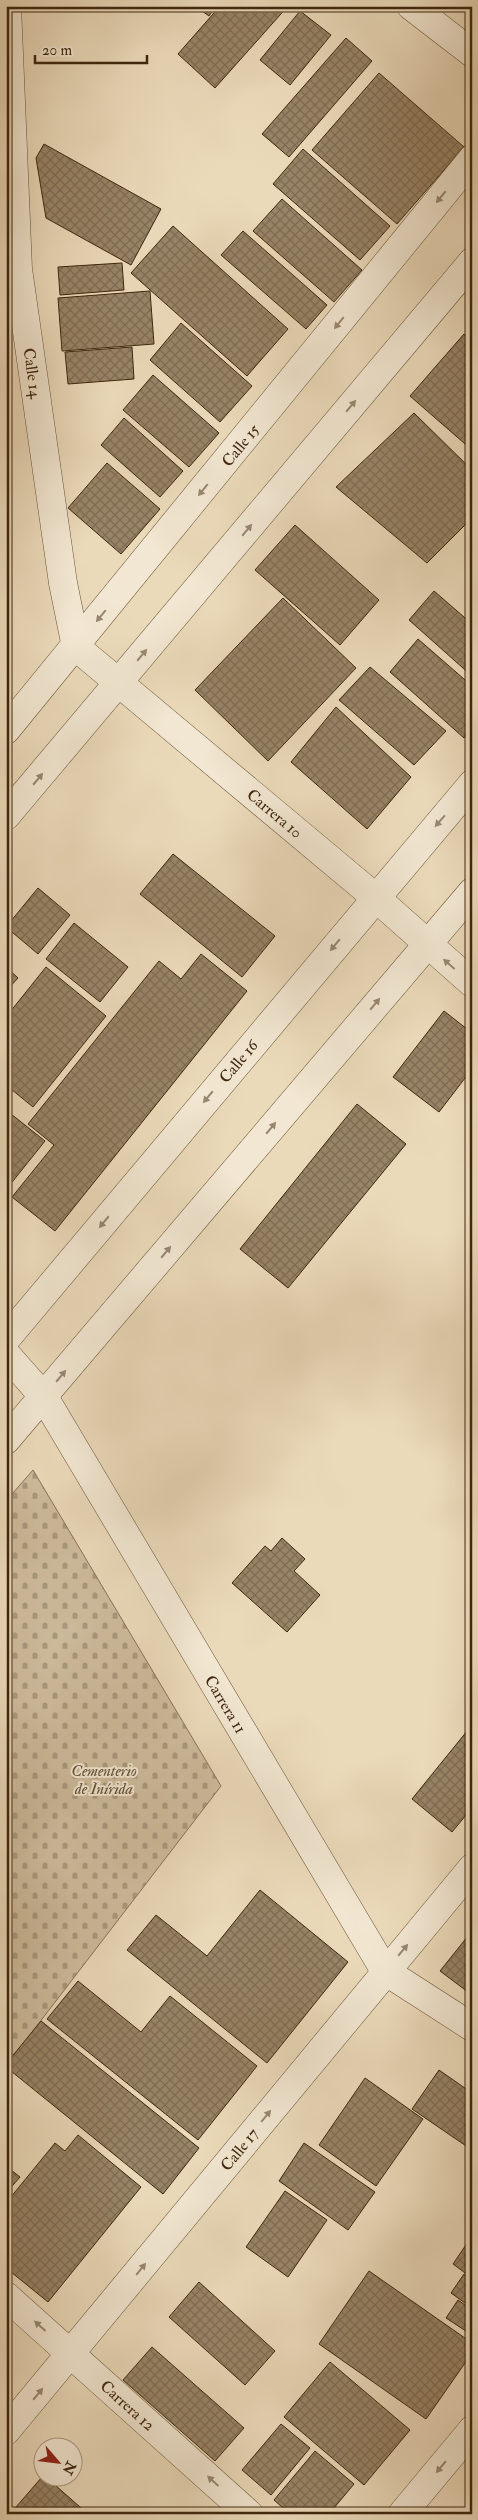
<svg xmlns="http://www.w3.org/2000/svg" width="478" height="2520" viewBox="0 0 478 2520" font-family="'IM FELL Double Pica',serif">
	<defs>
		<pattern id="cemetery-stones" width="16" height="16" patternUnits="userSpaceOnUse" patternTransform="scale(1.25)"><rect width="16" height="16" fill="#cebc9d"/><path d="M2 7V4a2 2 0 0 1 4 0v3zM10 15v-3a2 2 0 0 1 4 0v3z" fill="#a9997e"/></pattern>
		<pattern id="building-cross-hatch" width="8" height="8" patternUnits="userSpaceOnUse" patternTransform="scale(1.25)"><rect width="8" height="8" fill="#988467"/><path d="M0 0l8 8M0 8l8-8" fill="none" stroke="#7d6c53"/></pattern>
	</defs>
	<rect width="100%" height="100%" fill="#ebdaba"/>
	<filter id="stains"><feTurbulence type="fractalNoise" baseFrequency=".004" numOctaves="4"/><feColorMatrix values="0 0 0 0 .2 0 0 0 0 .09 0 0 0 0 .02 0 0 0 .5 -.17"/></filter>
	<radialGradient id="worn" r=".72"><stop offset=".6" stop-color="#630" stop-opacity="0"/><stop offset="1" stop-color="#630" stop-opacity=".3"/></radialGradient>
	<!-- cemetery -->
	<polygon fill="url(#cemetery-stones)" stroke="#867255" points="33,1470 221,1786 6,2066 6,1501"/>
	<!-- building -->
	<g fill="url(#building-cross-hatch)" stroke="#3e270d">
		<polygon points="195,6 216,6 209,16"/>
		<polygon points="220,6 288,6 215,88 178,54"/>
		<polygon points="300,11 331,35 290,85 260,60"/>
		<polygon points="346,38 372,61 289,157 262,134"/>
		<polygon points="379,73 464,147 397,224 312,150"/>
		<polygon points="44,144 161,209 131,265 46,218 36,158"/>
		<polygon points="303,149 390,226 360,260 273,184"/>
		<polygon points="282,199 362,270 334,302 253,231"/>
		<polygon points="173,226 288,329 247,376 131,273"/>
		<polygon points="243,231 327,305 306,329 221,255"/>
		<polygon points="122,263 124,290 60,295 58,267"/>
		<polygon points="150,291 154,344 62,351 58,298"/>
		<polygon points="181,323 252,386 220,422 150,360"/>
		<polygon points="464,334 472,340 472,450 410,396"/>
		<polygon points="132,347 134,379 68,384 65,352"/>
		<polygon points="153,375 219,433 189,467 123,410"/>
		<polygon points="414,413 472,470 472,518 427,563 336,487"/>
		<polygon points="124,418 183,471 160,497 101,445"/>
		<polygon points="107,463 160,509 121,554 68,508"/>
		<polygon points="295,525 379,600 340,645 255,570"/>
		<polygon points="434,591 472,624 472,676 409,620"/>
		<polygon points="283,598 356,668 268,761 195,690"/>
		<polygon points="418,639 472,686 472,729 464,738 390,672"/>
		<polygon points="370,667 446,731 414,765 339,700"/>
		<polygon points="336,707 411,777 367,829 291,762"/>
		<polygon points="173,854 275,936 242,977 140,894"/>
		<polygon points="38,888 70,915 38,954 6,927"/>
		<polygon points="74,923 128,967 100,1002 46,959"/>
		<polygon points="201,954 247,991 55,1231 12,1197 54,1145 28,1124 159,961 181,979"/>
		<polygon points="6,967 18,978 6,991"/>
		<polygon points="46,967 106,1016 33,1107 6,1085 6,1017"/>
		<polygon points="444,1011 472,1033 472,1069 439,1112 393,1077"/>
		<polygon points="357,1104 406,1144 288,1288 240,1249"/>
		<polygon points="6,1110 45,1141 9,1186 6,1184"/>
		<polygon points="282,1538 305,1559 294,1571 320,1595 287,1632 232,1583 265,1546 271,1551"/>
		<polygon points="472,1725 472,1808 452,1832 412,1799"/>
		<polygon points="260,1890 348,1962 267,2063 127,1950 156,1915 207,1956"/>
		<polygon points="472,1931 472,1995 440,1971"/>
		<polygon points="78,1981 141,2032 170,1996 257,2066 198,2140 47,2019"/>
		<polygon points="41,2021 199,2148 163,2194 6,2067 6,2064"/>
		<polygon points="439,2070 472,2093 472,2150 412,2109"/>
		<polygon points="365,2078 423,2119 376,2186 319,2145"/>
		<polygon points="78,2135 141,2187 48,2302 6,2268 6,2203 55,2143 65,2151"/>
		<polygon points="304,2143 375,2192 348,2230 279,2181"/>
		<polygon points="6,2166 20,2177 6,2193"/>
		<polygon points="285,2191 327,2220 288,2277 246,2247"/>
		<polygon points="472,2236 472,2278 453,2264"/>
		<polygon points="369,2271 472,2343 472,2353 426,2419 319,2344"/>
		<polygon points="464,2274 472,2280 472,2308 451,2293"/>
		<polygon points="199,2282 275,2351 245,2385 169,2317"/>
		<polygon points="458,2300 472,2310 472,2335 446,2318"/>
		<polygon points="152,2347 244,2428 215,2461 123,2380"/>
		<polygon points="330,2362 410,2430 364,2485 284,2417"/>
		<polygon points="281,2424 310,2448 271,2495 242,2470"/>
		<polygon points="315,2451 354,2484 329,2514 290,2514 274,2500"/>
		<polygon points="42,2477 47,2478 88,2514 10,2514"/>
	</g>
	<g fill="none" stroke-linecap="round" stroke-linejoin="round">
		<defs>
			<g id="minor">
				<polyline points="7,6 18,269 63,583 76,647 375,897 472,983"/>
				<polyline points="411,6 472,53"/>
				<polyline points="6,1354 44,1397 385,1971 472,2027"/>
				<polyline points="6,2296 249,2514"/>
				<polyline points="6,2431 472,1868"/>
				<polyline points="402,2514 472,2430"/>
			</g>
			<g id="tertiary">
				<polyline points="6,730 472,159"/>
				<polyline points="6,816 472,262"/>
				<polyline points="6,1339 472,784"/>
				<polyline points="6,1440 472,892"/>
			</g>
		</defs>
		<!-- minor casing -->
		<use href="#minor" stroke="#695438" stroke-width="29"/>
		<!-- tertiary casing -->
		<use href="#tertiary" stroke="#695438" stroke-width="29"/>
		<!-- minor -->
		<use href="#minor" stroke="#f2e7d2" stroke-width="28"/>
		<!-- tertiary -->
		<use href="#tertiary" stroke="#f2e7d2" stroke-width="28"/>
	</g>
	<!-- one-way arrows -->
	<defs><path id="oneway-solid" d="M-6-.8H1V-3.2L6.5 0L1 3.2V.8H-6Z" transform="scale(1.25)"/></defs>
	<g fill="#988770">
		<use href="#oneway-solid" transform="translate(441 197) rotate(129)"/>
		<use href="#oneway-solid" transform="translate(339 323) rotate(129)"/>
		<use href="#oneway-solid" transform="translate(351 406) rotate(-50)"/>
		<use href="#oneway-solid" transform="translate(203 490) rotate(129)"/>
		<use href="#oneway-solid" transform="translate(247 530) rotate(-50)"/>
		<use href="#oneway-solid" transform="translate(101 616) rotate(129)"/>
		<use href="#oneway-solid" transform="translate(142 655) rotate(-50)"/>
		<use href="#oneway-solid" transform="translate(38 779) rotate(-50)"/>
		<use href="#oneway-solid" transform="translate(440 821) rotate(131)"/>
		<use href="#oneway-solid" transform="translate(335 945) rotate(130)"/>
		<use href="#oneway-solid" transform="translate(449 964) rotate(-139)"/>
		<use href="#oneway-solid" transform="translate(375 1004) rotate(-50)"/>
		<use href="#oneway-solid" transform="translate(208 1097) rotate(130)"/>
		<use href="#oneway-solid" transform="translate(271 1128) rotate(-50)"/>
		<use href="#oneway-solid" transform="translate(104 1222) rotate(130)"/>
		<use href="#oneway-solid" transform="translate(166 1252) rotate(-50)"/>
		<use href="#oneway-solid" transform="translate(61 1376) rotate(-50)"/>
		<use href="#oneway-solid" transform="translate(403 1950) rotate(-50)"/>
		<use href="#oneway-solid" transform="translate(266 2116) rotate(-51)"/>
		<use href="#oneway-solid" transform="translate(141 2269) rotate(-51)"/>
		<use href="#oneway-solid" transform="translate(40 2326) rotate(-138)"/>
		<use href="#oneway-solid" transform="translate(38 2394) rotate(-50)"/>
		<use href="#oneway-solid" transform="translate(441 2467) rotate(130)"/>
		<use href="#oneway-solid" transform="translate(213 2481) rotate(-138)"/>
	</g>
	<g text-anchor="middle" stroke-width="4" stroke-linejoin="round" paint-order="stroke">
		<!-- street labels -->
		<g font-size="16" fill="#3e270d" stroke="#f2e7d2">
			<text transform="translate(33 373) rotate(82)" y="6">Calle 14</text>
			<text transform="translate(240 445) rotate(-51)" y="6">Calle 15</text>
			<text transform="translate(275 813) rotate(40)" y="6">Carrera 10</text>
			<text transform="translate(238 1061) rotate(-50)" y="6">Calle 16</text>
			<text transform="translate(226 1704) rotate(59)" y="6">Carrera 11</text>
			<text transform="translate(239 2149) rotate(-51)" y="6">Calle 17</text>
			<text transform="translate(128 2405) rotate(42)" y="6">Carrera 12</text>
		</g>
		<!-- park labels -->
		<g font-size="16" font-style="italic" fill="#624c31" stroke="#f2e7d2">
			<text x="104" y="1776">Cementerio<tspan x="104" dy="18">de Inírida</tspan></text>
		</g>
	</g>
	<!-- margin -->
	<rect width="478" height="2520" fill="none" stroke="#ebdaba" stroke-width="25"/>
	<rect x="8" y="8" width="463" height="2505" fill="none" stroke="#3e270d" stroke-width="2.5"/>
	<rect x="12" y="12" width="453" height="2495" fill="none" stroke="#3e270d"/>
	<!-- north arrow -->
	<g transform="translate(58 2462) rotate(118)"><circle r="24" fill="#f2e7d2" stroke="#aa9a83"/>
	<path d="M0-4L9 19L0 12L-9 19Z" fill="#8f2418"/>
	<text y="-8" font-size="14" font-weight="bold" text-anchor="middle" fill="#3e270d">N</text>
	</g>
	<!-- scale -->
	<path d="M35 55v8h112v-8" fill="none" stroke="#3e270d" stroke-width="2.5"/>
	<text x="42" y="55" font-size="15" fill="#3e270d" stroke="#f2e7d2" stroke-width="4" paint-order="stroke">20 m</text>
	<rect width="100%" height="100%" filter="url(#stains)"/>
	<rect width="100%" height="100%" fill="url(#worn)"/>
</svg>
